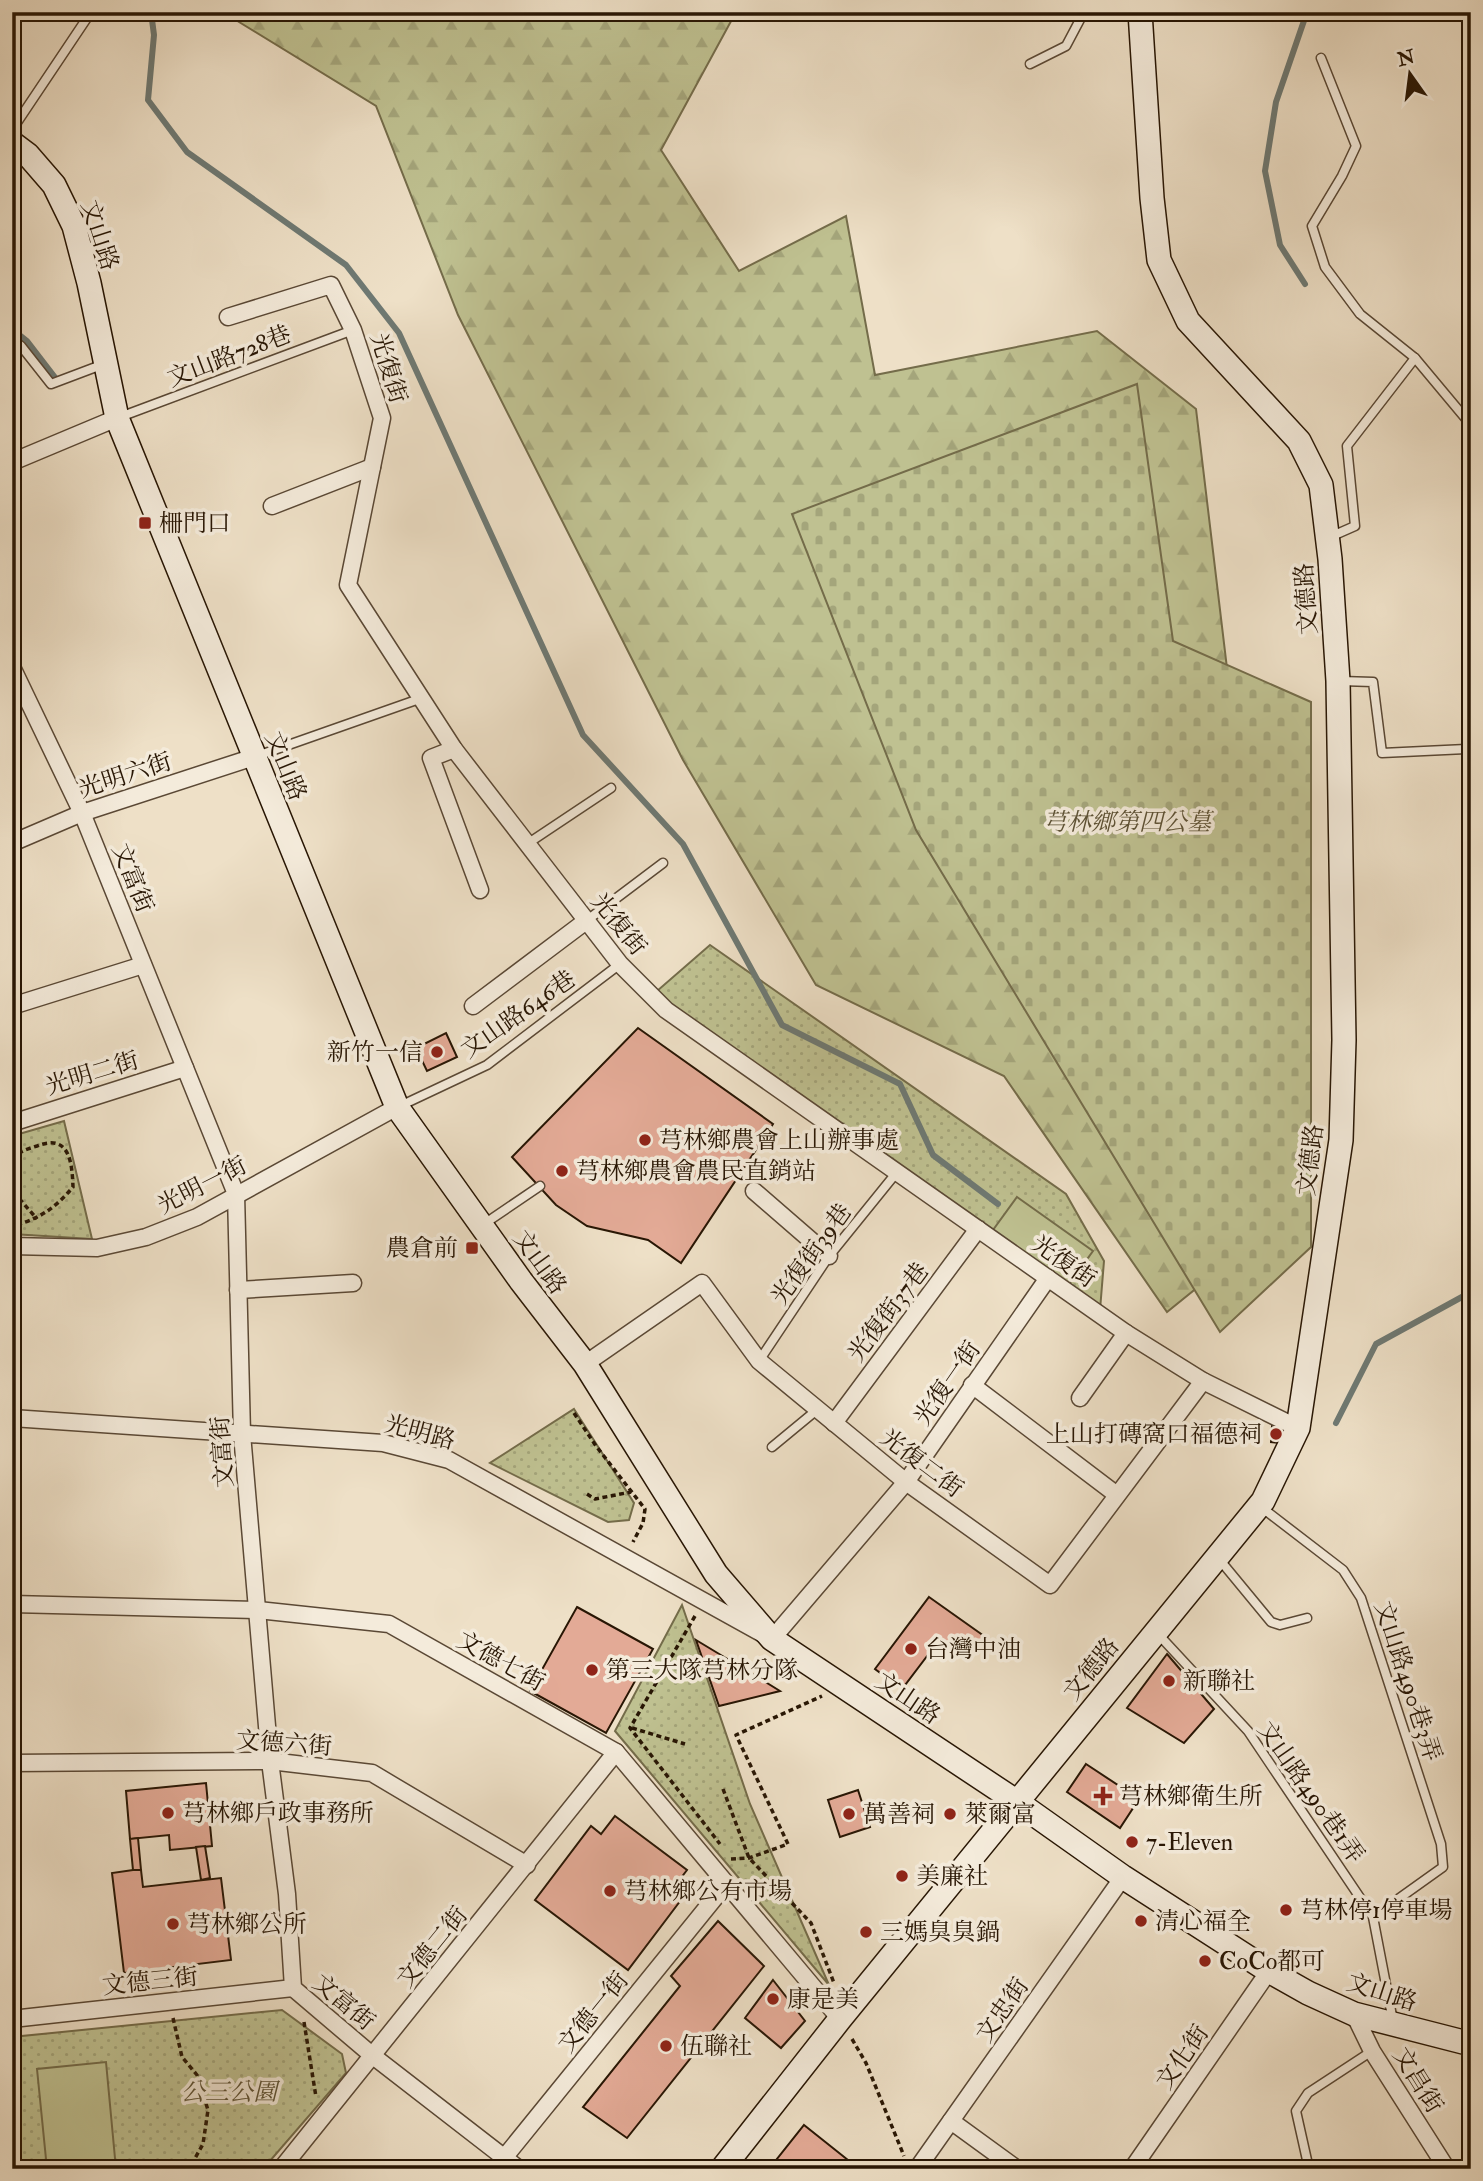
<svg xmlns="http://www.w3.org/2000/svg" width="1483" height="2181" viewBox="0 0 1483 2181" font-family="'IM FELL Double Pica','Noto Serif TC',serif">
	<defs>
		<pattern id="forest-firs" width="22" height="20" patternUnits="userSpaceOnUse" patternTransform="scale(1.75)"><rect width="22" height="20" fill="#bfc191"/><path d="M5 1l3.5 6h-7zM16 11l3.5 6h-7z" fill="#a4a57b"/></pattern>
		<pattern id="cemetery-stones" width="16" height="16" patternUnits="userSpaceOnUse" patternTransform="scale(1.75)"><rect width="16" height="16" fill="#bfc191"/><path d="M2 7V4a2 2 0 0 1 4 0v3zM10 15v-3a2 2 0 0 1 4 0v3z" fill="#a4a57b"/></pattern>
		<pattern id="park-dots" width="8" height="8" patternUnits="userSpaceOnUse" patternTransform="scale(1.75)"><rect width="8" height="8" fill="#bfc191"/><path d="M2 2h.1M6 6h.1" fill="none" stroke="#a4a57b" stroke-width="1.8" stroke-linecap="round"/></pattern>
	</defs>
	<rect width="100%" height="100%" fill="#eee0c7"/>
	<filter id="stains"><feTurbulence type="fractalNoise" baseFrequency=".00286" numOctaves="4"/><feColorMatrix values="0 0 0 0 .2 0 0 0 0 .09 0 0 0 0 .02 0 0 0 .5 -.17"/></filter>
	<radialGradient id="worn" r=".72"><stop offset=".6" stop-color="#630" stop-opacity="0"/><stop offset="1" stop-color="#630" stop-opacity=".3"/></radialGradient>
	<!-- forest -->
	<polygon fill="url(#forest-firs)" stroke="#746c4a" stroke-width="2" points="226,12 736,12 661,150 739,271 846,216 875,375 1097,331 1196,409 1267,1003 1245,1249 1167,1312 1004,1076 816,985 683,760 458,315 376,106 226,14"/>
	<!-- cemetery -->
	<polygon fill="url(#cemetery-stones)" stroke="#746c4a" stroke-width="2" points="1137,384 1173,641 1311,702 1311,1247 1220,1332 916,830 792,514"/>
	<!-- park -->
	<g fill="url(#park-dots)" stroke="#746c4a" stroke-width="2">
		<polygon points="710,945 1066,1194 1104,1261 1100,1310 675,1011 657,991"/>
		<polygon points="64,1121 92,1239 12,1234 12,1136"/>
		<polygon points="574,1409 634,1503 629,1520 608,1522 490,1463"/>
		<polygon points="682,1605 750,1804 829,1985 615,1731"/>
		<polygon points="282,2010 342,2054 346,2073 263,2169 12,2169 12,2037"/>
	</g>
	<!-- garden -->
	<g fill="#bfc191" stroke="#746c4a" stroke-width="2">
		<polygon points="1017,1197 1093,1251 1069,1284 993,1230"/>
		<polygon points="106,2062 116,2169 47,2169 37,2069"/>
	</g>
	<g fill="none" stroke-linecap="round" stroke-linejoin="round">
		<!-- stream -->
		<g stroke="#6e7973" stroke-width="6">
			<polyline points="31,12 40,17 73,12"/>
			<polyline points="151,12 154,35 148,100 187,152 346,265 399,333 583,735 683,844 782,1025 900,1084 933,1155 998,1204"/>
			<polyline points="1305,284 1280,245 1265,171 1276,102 1307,12"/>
			<polyline points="12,329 27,341 57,380"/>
			<polyline points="1336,1423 1376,1344 1471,1292"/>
		</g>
	</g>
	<!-- building -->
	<g fill="#e3aa96" stroke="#281604" stroke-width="2">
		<polygon points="638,1028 773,1124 681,1263 648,1240 587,1226 556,1205 512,1157"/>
		<polygon points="446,1033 457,1057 427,1071 416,1048"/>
		<polygon points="1272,1426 1281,1427 1279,1443 1271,1442"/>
		<polygon points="929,1597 984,1636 970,1659 940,1639 902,1689 875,1669"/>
		<polygon points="577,1607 653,1649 606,1733 530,1691"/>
		<polygon points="696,1640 754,1675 780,1691 719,1706"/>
		<polygon points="1167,1654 1214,1709 1184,1743 1127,1708"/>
		<polygon points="1086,1764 1139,1799 1120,1828 1067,1792"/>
		<polygon points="206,1783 212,1846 170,1850 169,1835 130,1839 126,1791"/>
		<polygon points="858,1790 870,1827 840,1837 828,1800"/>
		<polygon points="615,1816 687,1870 674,1887 684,1896 628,1970 535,1900 591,1826 601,1834"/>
		<polygon points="138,1838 141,1870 133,1870 130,1839"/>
		<polygon points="205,1846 210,1878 201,1880 196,1847"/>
		<polygon points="133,1870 141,1870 143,1887 221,1878 231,1960 124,1973 112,1873"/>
		<polygon points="718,1921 764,1966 627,2138 583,2107 680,1986 671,1976"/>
		<polygon points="773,1980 805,2021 781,2048 745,2018"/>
		<polygon points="804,2125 858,2168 769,2169"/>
	</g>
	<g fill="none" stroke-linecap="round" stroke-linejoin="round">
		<defs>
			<g id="lane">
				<polyline points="1321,58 1356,146 1342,176 1312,226 1325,267 1360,314 1415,358"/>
				<polyline points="1030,64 1066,46 1084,12"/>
				<polyline points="12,130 91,12"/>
				<polyline points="12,339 21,346 51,384 104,364"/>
				<polyline points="120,417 353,330"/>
				<polyline points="1330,537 1355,526 1347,446 1415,358 1471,425"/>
				<polyline points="1341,681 1373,682 1382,753 1466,749"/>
				<polyline points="257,756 422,698"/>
				<polyline points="527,844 611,788"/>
				<polyline points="586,921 663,863"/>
				<polyline points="400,1106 487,1065 620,964"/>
				<polyline points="484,1224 540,1186"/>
				<polyline points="759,1361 829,1256 897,1172"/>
				<polyline points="772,1447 818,1409"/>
				<polyline points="1261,1507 1343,1570 1361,1598 1441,1844 1443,1867 1373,1917"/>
				<polyline points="1219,1559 1271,1622 1280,1625 1307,1618"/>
				<polyline points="1158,1634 1248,1731 1373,1917 1393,2021"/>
				<polyline points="1309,2169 1296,2111 1308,2093 1372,2051"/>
			</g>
			<g id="street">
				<polyline points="228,317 331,285 353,330 382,418 348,585 454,749 620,964 666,1010 1126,1333 1203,1381 1298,1428"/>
				<polyline points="12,462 117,418"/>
				<polyline points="272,506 372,467"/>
				<polyline points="12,667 82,813 236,1194 242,1434 270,1761 287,1894 293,1988 373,2056 519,2169"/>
				<polyline points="454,749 431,758 480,890"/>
				<polyline points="12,843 82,813 254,757"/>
				<polyline points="12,1006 143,965"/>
				<polyline points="473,1006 586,921"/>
				<polyline points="12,1123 185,1068"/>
				<polyline points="754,1191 829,1256"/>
				<polyline points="12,1246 97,1248 146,1237 197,1217 397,1107"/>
				<polyline points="238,1290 353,1283"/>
				<polyline points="585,1364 702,1283 759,1361 906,1482 1050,1585 1203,1381"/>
				<polyline points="972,1385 1117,1495"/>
				<polyline points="1080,1398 1126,1333"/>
				<polyline points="12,1418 383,1443 449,1460 772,1639 906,1482 1048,1278"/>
				<polyline points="834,1423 978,1229"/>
				<polyline points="12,1604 258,1610 389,1624 616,1752 840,2019"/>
				<polyline points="12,1763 270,1761 372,1773 527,1865"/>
				<polyline points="1354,2014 1372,2051 1447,2169"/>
				<polyline points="12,2019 293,1988"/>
				<polyline points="951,2121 1017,2169"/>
				<polyline points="281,2169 616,1752"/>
				<polyline points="495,2169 726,1884"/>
				<polyline points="917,2169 1123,1877"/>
				<polyline points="1132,2169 1269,1971"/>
			</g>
			<g id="secondary">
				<polyline points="12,143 28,155 54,185 74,226 89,283 117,418 397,1107 521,1281 585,1364 716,1574 772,1639 1017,1802 1123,1877 1269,1971 1308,1993 1354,2014 1471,2044"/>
				<polyline points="722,2169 840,2019 1263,1501 1298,1428 1341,1140 1344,1040 1338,681 1330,559 1321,485 1299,441 1188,321 1159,260 1152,198 1140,12"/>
			</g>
		</defs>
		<!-- lane casing -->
		<use href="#lane" stroke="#5a4835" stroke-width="11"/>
		<!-- street casing -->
		<use href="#street" stroke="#5a4835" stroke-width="19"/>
		<!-- secondary casing -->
		<use href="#secondary" stroke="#281604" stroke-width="26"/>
		<!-- path -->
		<g stroke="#281604" stroke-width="3.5" stroke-dasharray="5 3.5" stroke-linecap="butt">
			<path d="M12 1159C19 1151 28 1149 37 1146 70 1133 72 1163 73 1187 56 1207 41 1218 16 1225L12 1223"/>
			<polyline points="12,1196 17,1196 37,1219"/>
			<polyline points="574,1413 596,1446 645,1509 643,1523 633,1542"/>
			<polyline points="587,1494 595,1499 631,1492"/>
			<polyline points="695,1616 630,1728 720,1844"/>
			<polyline points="632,1728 685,1744"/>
			<polyline points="723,1789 749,1858 811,1923 834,1983"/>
			<polyline points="731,1859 749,1858 788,1844 736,1735 822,1696"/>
			<polyline points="173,2018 182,2057 197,2075 208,2110 203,2144 189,2169"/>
			<polyline points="304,2022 316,2097"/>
			<polyline points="852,2039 866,2063 904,2156"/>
		</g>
		<!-- lane -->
		<use href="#lane" stroke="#f4ebdb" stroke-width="8"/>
		<!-- street -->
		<use href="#street" stroke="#f4ebdb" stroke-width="16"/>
		<!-- secondary -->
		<use href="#secondary" stroke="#f4ebdb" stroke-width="23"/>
	</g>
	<!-- markers -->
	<g fill="#8f2418" stroke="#f4ebdb" stroke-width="2.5">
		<rect x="138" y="516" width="14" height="14" rx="3.5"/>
		<circle cx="437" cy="1052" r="7"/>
		<circle cx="645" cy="1140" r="7"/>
		<circle cx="562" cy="1171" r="7"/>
		<rect x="465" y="1241" width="14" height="14" rx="3.5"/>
		<circle cx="1276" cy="1434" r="7"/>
		<circle cx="911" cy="1649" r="7"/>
		<circle cx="592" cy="1670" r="7"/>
		<circle cx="1169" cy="1681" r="7"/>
		<path d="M1099.5 1785.5h7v7h7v7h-7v7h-7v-7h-7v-7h7z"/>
		<circle cx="168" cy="1813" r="7"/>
		<circle cx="849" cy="1814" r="7"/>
		<circle cx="950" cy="1814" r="7"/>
		<circle cx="1132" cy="1842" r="7"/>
		<circle cx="902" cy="1876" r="7"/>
		<circle cx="610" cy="1891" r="7"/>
		<circle cx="1286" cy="1910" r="7"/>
		<circle cx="1141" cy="1921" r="7"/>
		<circle cx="173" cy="1924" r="7"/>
		<circle cx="866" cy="1932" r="7"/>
		<circle cx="1205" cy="1961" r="7"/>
		<circle cx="773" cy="1999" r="7"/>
		<circle cx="666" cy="2046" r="7"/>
	</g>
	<g text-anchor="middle" stroke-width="7" stroke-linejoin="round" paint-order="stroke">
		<!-- street labels -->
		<g font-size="24" fill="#281604" stroke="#f4ebdb">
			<text transform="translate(100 235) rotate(72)" y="8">文山路</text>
			<text transform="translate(229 356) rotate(-21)" y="8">文山路728巷</text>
			<text transform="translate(389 368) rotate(73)" y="8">光復街</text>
			<text transform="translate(1306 599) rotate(-94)" y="8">文德路</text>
			<text transform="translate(286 766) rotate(68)" y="8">文山路</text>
			<text transform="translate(125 775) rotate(-18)" y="8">光明六街</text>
			<text transform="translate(133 878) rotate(68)" y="8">文富街</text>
			<text transform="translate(619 924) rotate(51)" y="8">光復街</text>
			<text transform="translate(518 1014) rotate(-35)" y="8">文山路646巷</text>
			<text transform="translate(92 1073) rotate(-17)" y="8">光明二街</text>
			<text transform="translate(1310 1160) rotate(-83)" y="8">文德路</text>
			<text transform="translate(202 1185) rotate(-27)" y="8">光明一街</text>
			<text transform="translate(811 1254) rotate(-54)" y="8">光復街39巷</text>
			<text transform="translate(1064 1261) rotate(35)" y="8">光復街</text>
			<text transform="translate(540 1262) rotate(54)" y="8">文山路</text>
			<text transform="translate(888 1312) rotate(-53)" y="8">光復街37巷</text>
			<text transform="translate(947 1383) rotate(-55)" y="8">光復一街</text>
			<text transform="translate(420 1432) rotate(15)" y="8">光明路</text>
			<text transform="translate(222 1452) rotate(-94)" y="8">文富街</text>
			<text transform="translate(922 1463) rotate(37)" y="8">光復二街</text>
			<text transform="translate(501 1661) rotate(29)" y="8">文德七街</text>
			<text transform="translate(1091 1669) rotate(-51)" y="8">文德路</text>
			<text transform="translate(1408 1681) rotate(72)" y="8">文山路490巷3弄</text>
			<text transform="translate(908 1698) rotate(34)" y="8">文山路</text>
			<text transform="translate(284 1743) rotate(4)" y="8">文德六街</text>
			<text transform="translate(1311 1792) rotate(55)" y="8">文山路490巷1弄</text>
			<text transform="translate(432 1947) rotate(-51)" y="8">文德二街</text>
			<text transform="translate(150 1981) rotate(-6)" y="8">文德三街</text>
			<text transform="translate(1382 1992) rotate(18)" y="8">文山路</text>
			<text transform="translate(344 2002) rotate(40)" y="8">文富街</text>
			<text transform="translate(1002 2010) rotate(-55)" y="8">文忠街</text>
			<text transform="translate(593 2012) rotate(-51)" y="8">文德一街</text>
			<text transform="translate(1182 2057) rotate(-55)" y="8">文化街</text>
			<text transform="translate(1418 2080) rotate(58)" y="8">文昌街</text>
		</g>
		<!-- poi labels -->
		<g font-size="24" fill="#281604" stroke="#f4ebdb" text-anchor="start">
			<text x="159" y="531">柵門口</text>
			<text x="423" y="1060" text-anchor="end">新竹一信</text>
			<text x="659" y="1148">芎林鄉農會上山辦事處</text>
			<text x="576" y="1179">芎林鄉農會農民直銷站</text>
			<text x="458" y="1256" text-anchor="end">農倉前</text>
			<text x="1262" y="1442" text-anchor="end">上山打磚窩口福德祠</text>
			<text x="925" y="1657">台灣中油</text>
			<text x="606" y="1678">第三大隊芎林分隊</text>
			<text x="1183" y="1689">新聯社</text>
			<text x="1119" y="1804">芎林鄉衛生所</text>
			<text x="182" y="1821">芎林鄉戶政事務所</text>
			<text x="863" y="1822">萬善祠</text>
			<text x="964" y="1822">萊爾富</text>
			<text x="1146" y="1850">7-Eleven</text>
			<text x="916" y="1884">美廉社</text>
			<text x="624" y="1899">芎林鄉公有市場</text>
			<text x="1300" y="1918">芎林停1停車場</text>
			<text x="1155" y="1929">清心福全</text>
			<text x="187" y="1932">芎林鄉公所</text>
			<text x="880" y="1940">三媽臭臭鍋</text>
			<text x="1219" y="1969">CoCo都可</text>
			<text x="787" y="2007">康是美</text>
			<text x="680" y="2054">伍聯社</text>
		</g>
		<!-- park labels -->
		<g font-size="24" font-style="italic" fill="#5d5235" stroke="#f4ebdb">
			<text x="1127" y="830">芎林鄉第四公墓</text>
			<text x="229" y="2100">公三公園</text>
		</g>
	</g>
	<!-- margin -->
	<rect width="1483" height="2181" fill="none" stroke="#eee0c7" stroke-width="42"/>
	<rect x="14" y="14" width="1455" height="2153" fill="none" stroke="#281604" stroke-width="3.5"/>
	<rect x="21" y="21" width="1441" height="2139" fill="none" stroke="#281604" stroke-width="2"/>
	<!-- north arrow -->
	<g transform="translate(1410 74) rotate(346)" stroke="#f4ebdb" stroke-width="5" paint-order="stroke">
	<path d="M0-5L12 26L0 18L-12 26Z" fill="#281604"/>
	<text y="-10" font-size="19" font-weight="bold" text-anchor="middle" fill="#281604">N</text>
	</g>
	<rect width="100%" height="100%" filter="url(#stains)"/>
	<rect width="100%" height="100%" fill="url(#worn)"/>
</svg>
